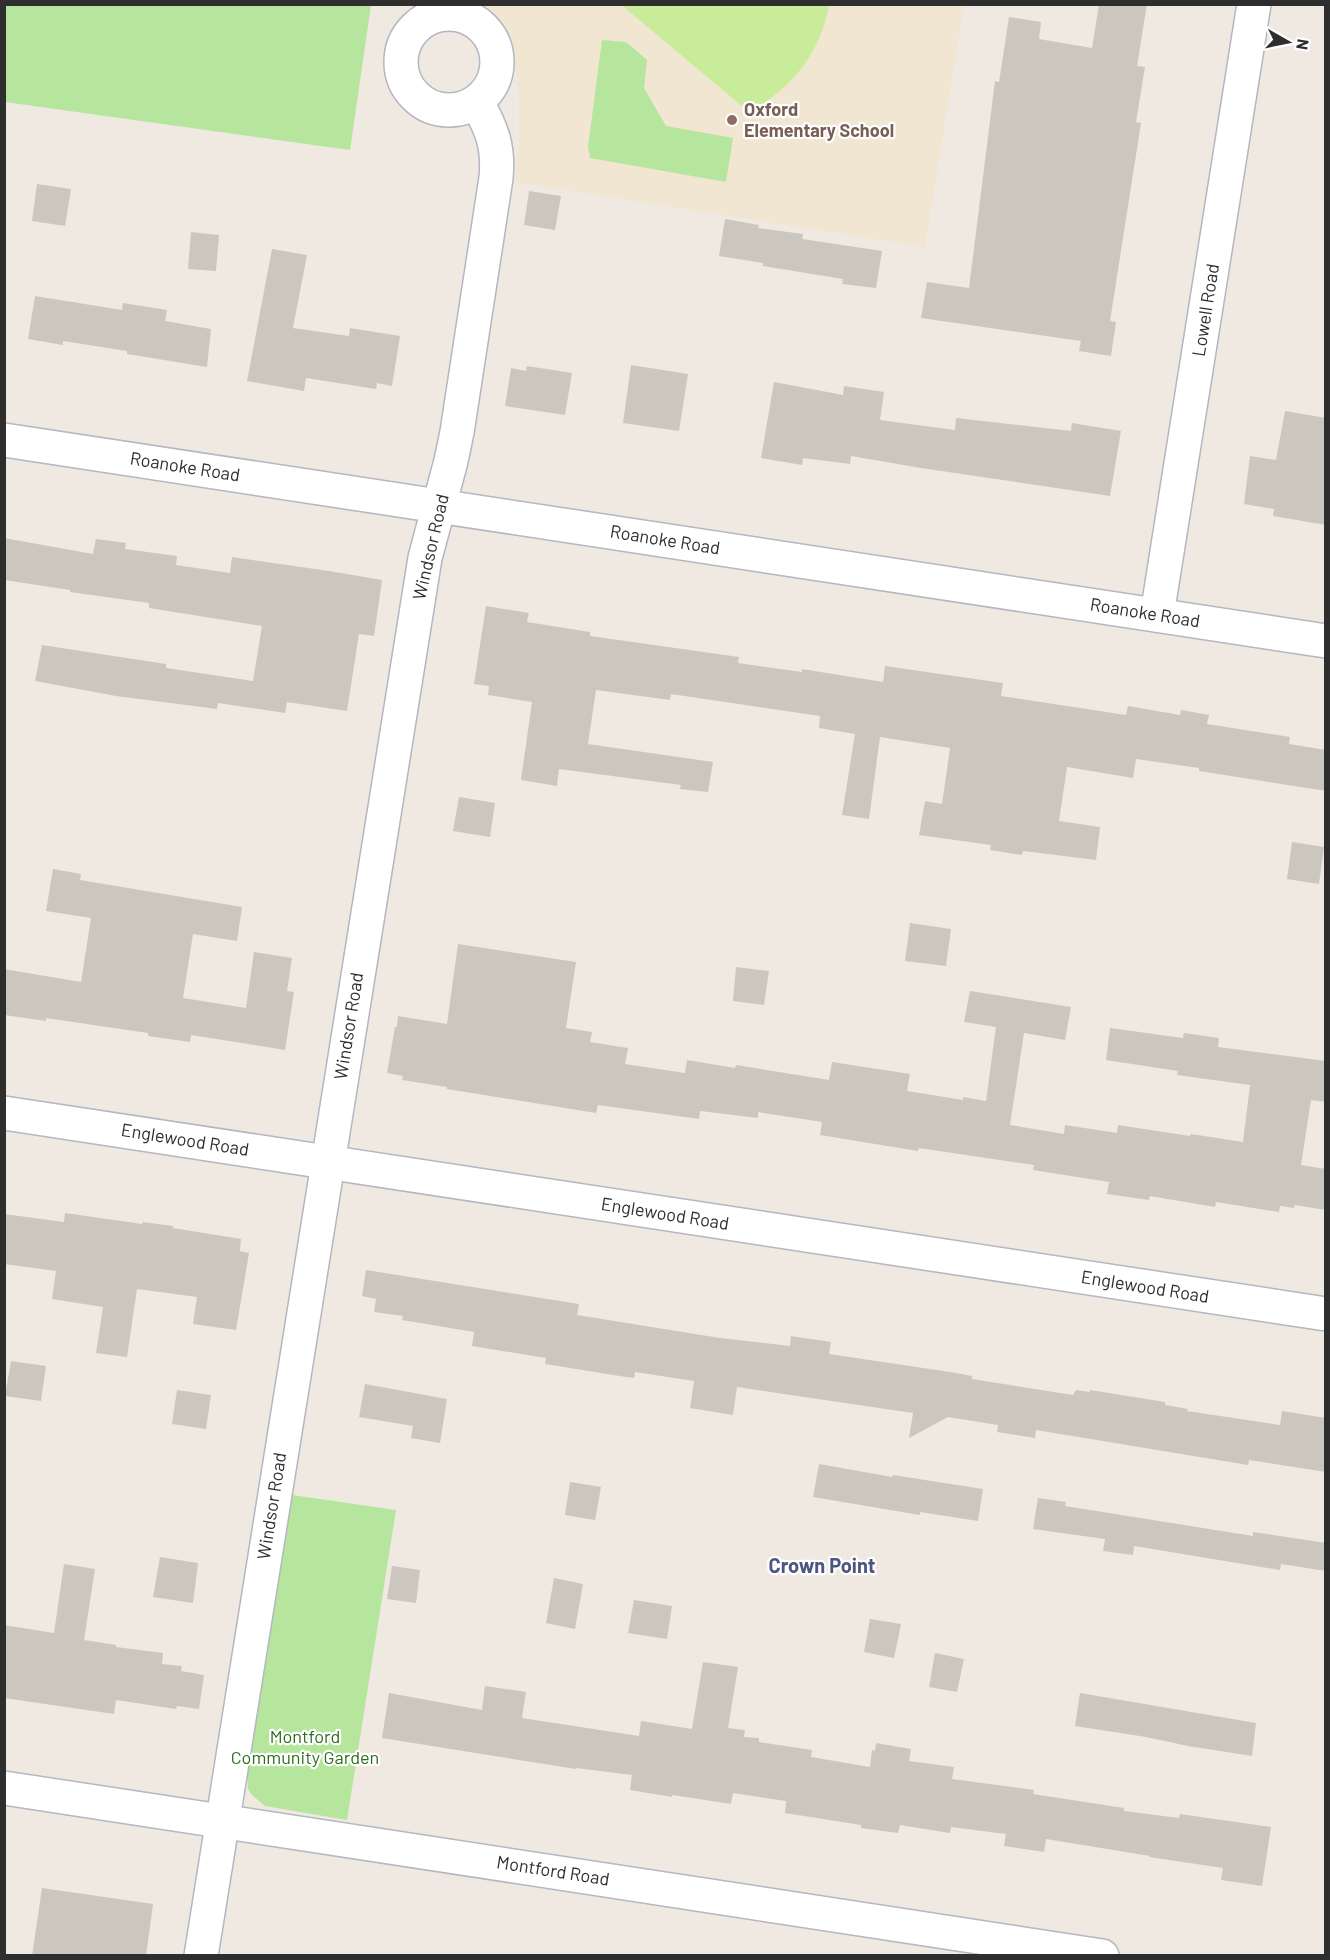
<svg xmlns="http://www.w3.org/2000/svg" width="1330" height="1960" viewBox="0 0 1330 1960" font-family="Barlow,sans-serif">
	<rect width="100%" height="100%" fill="#efe9e1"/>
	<!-- education -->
	<polygon fill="#f0e6d1" points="471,5 964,5 925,247 515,182 519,146 519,94 513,55 505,31 493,18"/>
	<!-- green -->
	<g fill="#b6e59e">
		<polygon points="5,4 371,5 350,150 5,102"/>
		<polygon points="602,40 626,42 647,60 644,88 666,126 733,138 726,182 590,158 588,147"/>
		<polygon points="292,1495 396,1510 347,1820 265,1806 252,1795 248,1789 247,1770"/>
	</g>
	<!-- pitch -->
	<path fill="#c9ec9a" d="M624 5V4L829 5C820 54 792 88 749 112L625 8Z"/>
	<!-- building -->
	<g fill="#cbc7bf">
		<polygon points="1099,4 1147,4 1137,66 1145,67 1136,122 1141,123 1110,321 1116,322 1111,356 1079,351 1081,341 921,318 927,282 969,288 995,81 999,82 1009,17 1041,22 1039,39 1092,48"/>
		<polygon points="37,184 71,189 65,226 32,221"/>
		<polygon points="529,191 561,196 555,230 524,225"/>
		<polygon points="725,219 759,225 758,228 803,234 802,239 882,251 876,288 842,284 843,279 763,266 763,263 719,256"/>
		<polygon points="191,232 219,235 216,271 188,269"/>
		<polygon points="272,249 307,255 293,328 349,336 350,328 400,336 392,386 377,383 376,389 306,378 304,391 247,381"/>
		<polygon points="35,296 122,310 123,303 167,310 165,321 211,329 207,367 127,354 127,351 63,341 63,345 28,339"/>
		<polygon points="631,365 688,374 679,431 623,423"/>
		<polygon points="527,366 572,373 565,415 505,406 511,368 526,371"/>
		<polygon points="774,382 843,395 844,386 884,392 880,420 955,430 956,418 1071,431 1072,423 1121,431 1110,496 921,468 851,456 850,464 803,458 802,465 761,458"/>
		<polygon points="1285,411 1326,418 1326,525 1273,516 1274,509 1244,504 1250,456 1276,460"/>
		<polygon points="4,538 93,554 96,539 126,543 125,549 177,556 176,565 230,573 232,557 329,571 382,580 374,636 359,634 347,711 287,702 285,713 218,703 217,709 116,696 35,681 42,645 166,664 166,668 253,681 262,626 149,608 149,603 70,592 70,590 4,580"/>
		<polygon points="486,606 529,613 527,622 590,632 590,636 739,657 738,663 802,672 802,669 883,682 885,666 1003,683 1001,696 1126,715 1128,706 1180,715 1181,710 1209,715 1207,724 1290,737 1289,744 1326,750 1326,791 1199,771 1199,768 1136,759 1133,778 1067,767 1059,821 1100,827 1096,860 1023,851 1022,855 990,850 991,845 919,835 925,801 942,804 950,748 880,737 869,819 842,815 855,734 819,728 820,716 671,694 670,700 596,690 588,744 713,762 708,792 680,789 681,785 559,769 557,786 521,780 532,702 488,695 489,686 474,684"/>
		<polygon points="459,797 495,803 490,837 453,831"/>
		<polygon points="1292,842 1324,847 1319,884 1287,879"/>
		<polygon points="53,869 81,874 80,880 242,907 237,941 193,934 183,998 246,1008 254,952 292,958 287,991 294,992 285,1050 191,1035 190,1042 148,1036 148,1033 46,1018 46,1021 4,1015 4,969 81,982 91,918 46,911"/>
		<polygon points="910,923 951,929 946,966 905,961"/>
		<polygon points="458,944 576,962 566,1028 592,1032 590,1042 628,1048 625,1064 685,1073 687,1060 735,1068 736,1065 829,1080 832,1062 910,1074 907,1091 963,1100 963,1097 986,1101 996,1027 964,1022 970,991 1071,1007 1065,1040 1024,1033 1010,1125 1064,1134 1065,1125 1117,1133 1118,1125 1190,1136 1191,1134 1243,1142 1250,1085 1177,1075 1178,1071 1106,1060 1110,1028 1183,1038 1184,1033 1219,1038 1218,1047 1326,1061 1326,1102 1311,1100 1301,1165 1326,1169 1326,1210 1295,1205 1294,1208 1280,1206 1279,1212 1216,1202 1215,1207 1150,1196 1149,1200 1107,1194 1109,1182 1033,1170 1034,1165 919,1148 918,1151 820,1135 822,1122 758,1112 758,1118 700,1111 699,1119 598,1105 596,1113 447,1089 447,1087 402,1080 403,1076 387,1073 395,1027 397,1027 398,1016 447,1024"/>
		<polygon points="736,967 769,971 764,1005 733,1001"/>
		<polygon points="65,1213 142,1224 143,1222 173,1226 173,1228 241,1239 240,1251 249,1253 236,1330 193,1324 197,1297 137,1289 127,1357 96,1353 103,1307 52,1299 56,1271 4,1264 4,1214 64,1222"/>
		<polygon points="366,1270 579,1304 577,1315 720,1338 790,1346 791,1336 831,1342 829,1354 950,1372 972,1376 972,1379 1073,1395 1076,1390 1090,1392 1090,1390 1165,1402 1165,1405 1188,1409 1187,1411 1280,1425 1282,1411 1326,1418 1326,1472 1249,1460 1248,1465 1036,1430 1035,1438 997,1432 998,1425 948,1417 909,1438 913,1413 737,1387 733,1415 690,1408 694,1381 635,1372 634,1378 626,1377 545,1364 546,1358 472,1346 474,1332 402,1320 403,1316 374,1312 376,1299 362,1296"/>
		<polygon points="11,1361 46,1366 41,1401 5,1396"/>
		<polygon points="365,1384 447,1399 440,1443 411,1438 413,1426 359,1417"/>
		<polygon points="177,1390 211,1395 206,1429 172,1424"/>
		<polygon points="819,1464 892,1477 893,1475 983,1489 978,1521 920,1512 920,1515 813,1497"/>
		<polygon points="570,1482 601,1487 595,1520 565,1515"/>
		<polygon points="1038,1498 1066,1502 1065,1506 1253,1536 1253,1532 1326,1543 1326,1571 1281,1564 1280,1570 1134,1546 1133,1555 1103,1551 1105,1539 1033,1529"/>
		<polygon points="160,1557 198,1563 193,1603 153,1597"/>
		<polygon points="64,1564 95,1569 84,1640 116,1645 116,1647 163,1653 162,1664 182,1666 181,1671 204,1675 199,1709 177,1706 176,1709 116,1700 114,1714 4,1698 4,1625 54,1633"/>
		<polygon points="392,1566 420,1570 416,1603 387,1599"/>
		<polygon points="554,1578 583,1584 575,1629 546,1623"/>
		<polygon points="634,1600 672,1606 667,1639 628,1633"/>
		<polygon points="870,1619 901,1624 894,1658 864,1652"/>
		<polygon points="935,1653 964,1659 957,1692 929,1687"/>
		<polygon points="703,1662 738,1667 728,1728 745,1730 744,1737 759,1738 759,1742 812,1750 811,1757 870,1767 872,1750 875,1751 876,1743 911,1749 909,1761 954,1767 952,1779 1034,1790 1033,1794 1124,1808 1124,1811 1179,1818 1180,1814 1271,1827 1262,1886 1221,1880 1223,1868 1149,1857 1150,1856 1046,1839 1044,1852 1004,1846 1006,1834 951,1827 950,1833 900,1825 898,1833 861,1828 861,1825 785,1813 786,1801 733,1793 731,1804 672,1795 672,1797 630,1790 632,1775 576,1768 576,1769 382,1738 389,1693 482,1710 485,1686 526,1692 522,1718 639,1736 641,1721 692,1729"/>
		<polygon points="1080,1693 1256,1723 1252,1756 1188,1746 1146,1737 1075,1726"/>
		<polygon points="42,1888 153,1904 146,1956 32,1956"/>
	</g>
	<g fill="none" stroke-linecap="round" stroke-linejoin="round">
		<defs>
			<g id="street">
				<circle cx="449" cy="62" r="48"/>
				<polyline points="4,440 1326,641"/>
				<polyline points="1157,615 1254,4"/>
				<polyline points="4,1113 1326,1314"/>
				<polyline points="4,1788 1102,1956"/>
				<path d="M201 1956 425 558 451 461 457 432 496 178C499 146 492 130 477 102"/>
			</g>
		</defs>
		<!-- street casing -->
		<use href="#street" stroke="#b4b7c1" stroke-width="36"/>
		<!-- street -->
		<use href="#street" stroke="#fff" stroke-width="33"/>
	</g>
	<!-- markers -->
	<circle fill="#8d6e63" stroke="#fff" stroke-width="2" cx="732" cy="120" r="6"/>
	<g text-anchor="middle" stroke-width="4.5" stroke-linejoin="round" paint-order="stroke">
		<!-- education labels -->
		<g font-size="18" font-weight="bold" fill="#785e54" stroke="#fff" text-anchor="start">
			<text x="744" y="116">Oxford<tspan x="744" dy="21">Elementary School</tspan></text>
		</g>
		<!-- street labels -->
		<g font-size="18" fill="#2e2e2e" stroke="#fff">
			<text transform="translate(1206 310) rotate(-81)" y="6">Lowell Road</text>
			<text transform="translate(185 467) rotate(9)" y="6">Roanoke Road</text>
			<text transform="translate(665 540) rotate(9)" y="6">Roanoke Road</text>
			<text transform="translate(431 547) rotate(-77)" y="6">Windsor Road</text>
			<text transform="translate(1145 613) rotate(9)" y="6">Roanoke Road</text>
			<text transform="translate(349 1026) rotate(-81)" y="6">Windsor Road</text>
			<text transform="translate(185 1140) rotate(9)" y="6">Englewood Road</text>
			<text transform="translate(665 1214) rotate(9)" y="6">Englewood Road</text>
			<text transform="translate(1145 1287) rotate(9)" y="6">Englewood Road</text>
			<text transform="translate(272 1506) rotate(-81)" y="6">Windsor Road</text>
			<text transform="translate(553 1871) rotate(9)" y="6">Montford Road</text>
		</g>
		<!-- park labels -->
		<g font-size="18" fill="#2c6e1b" stroke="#fff">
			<text x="305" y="1743">Montford<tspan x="305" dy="21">Community Garden</tspan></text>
		</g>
		<!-- neighbourhood labels -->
		<g font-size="20" font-weight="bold" fill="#4d5680" stroke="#fff">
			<text x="822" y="1573">Crown Point</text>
		</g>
	</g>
	<!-- border -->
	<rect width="1330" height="1960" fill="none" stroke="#2e2e2e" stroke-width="12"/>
	<!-- north arrow -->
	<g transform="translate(1288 42) rotate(99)" stroke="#ffffff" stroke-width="4.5" paint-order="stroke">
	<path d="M0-4.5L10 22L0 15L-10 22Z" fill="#2e2e2e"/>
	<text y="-9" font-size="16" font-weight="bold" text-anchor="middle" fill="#2e2e2e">N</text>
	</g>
</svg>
